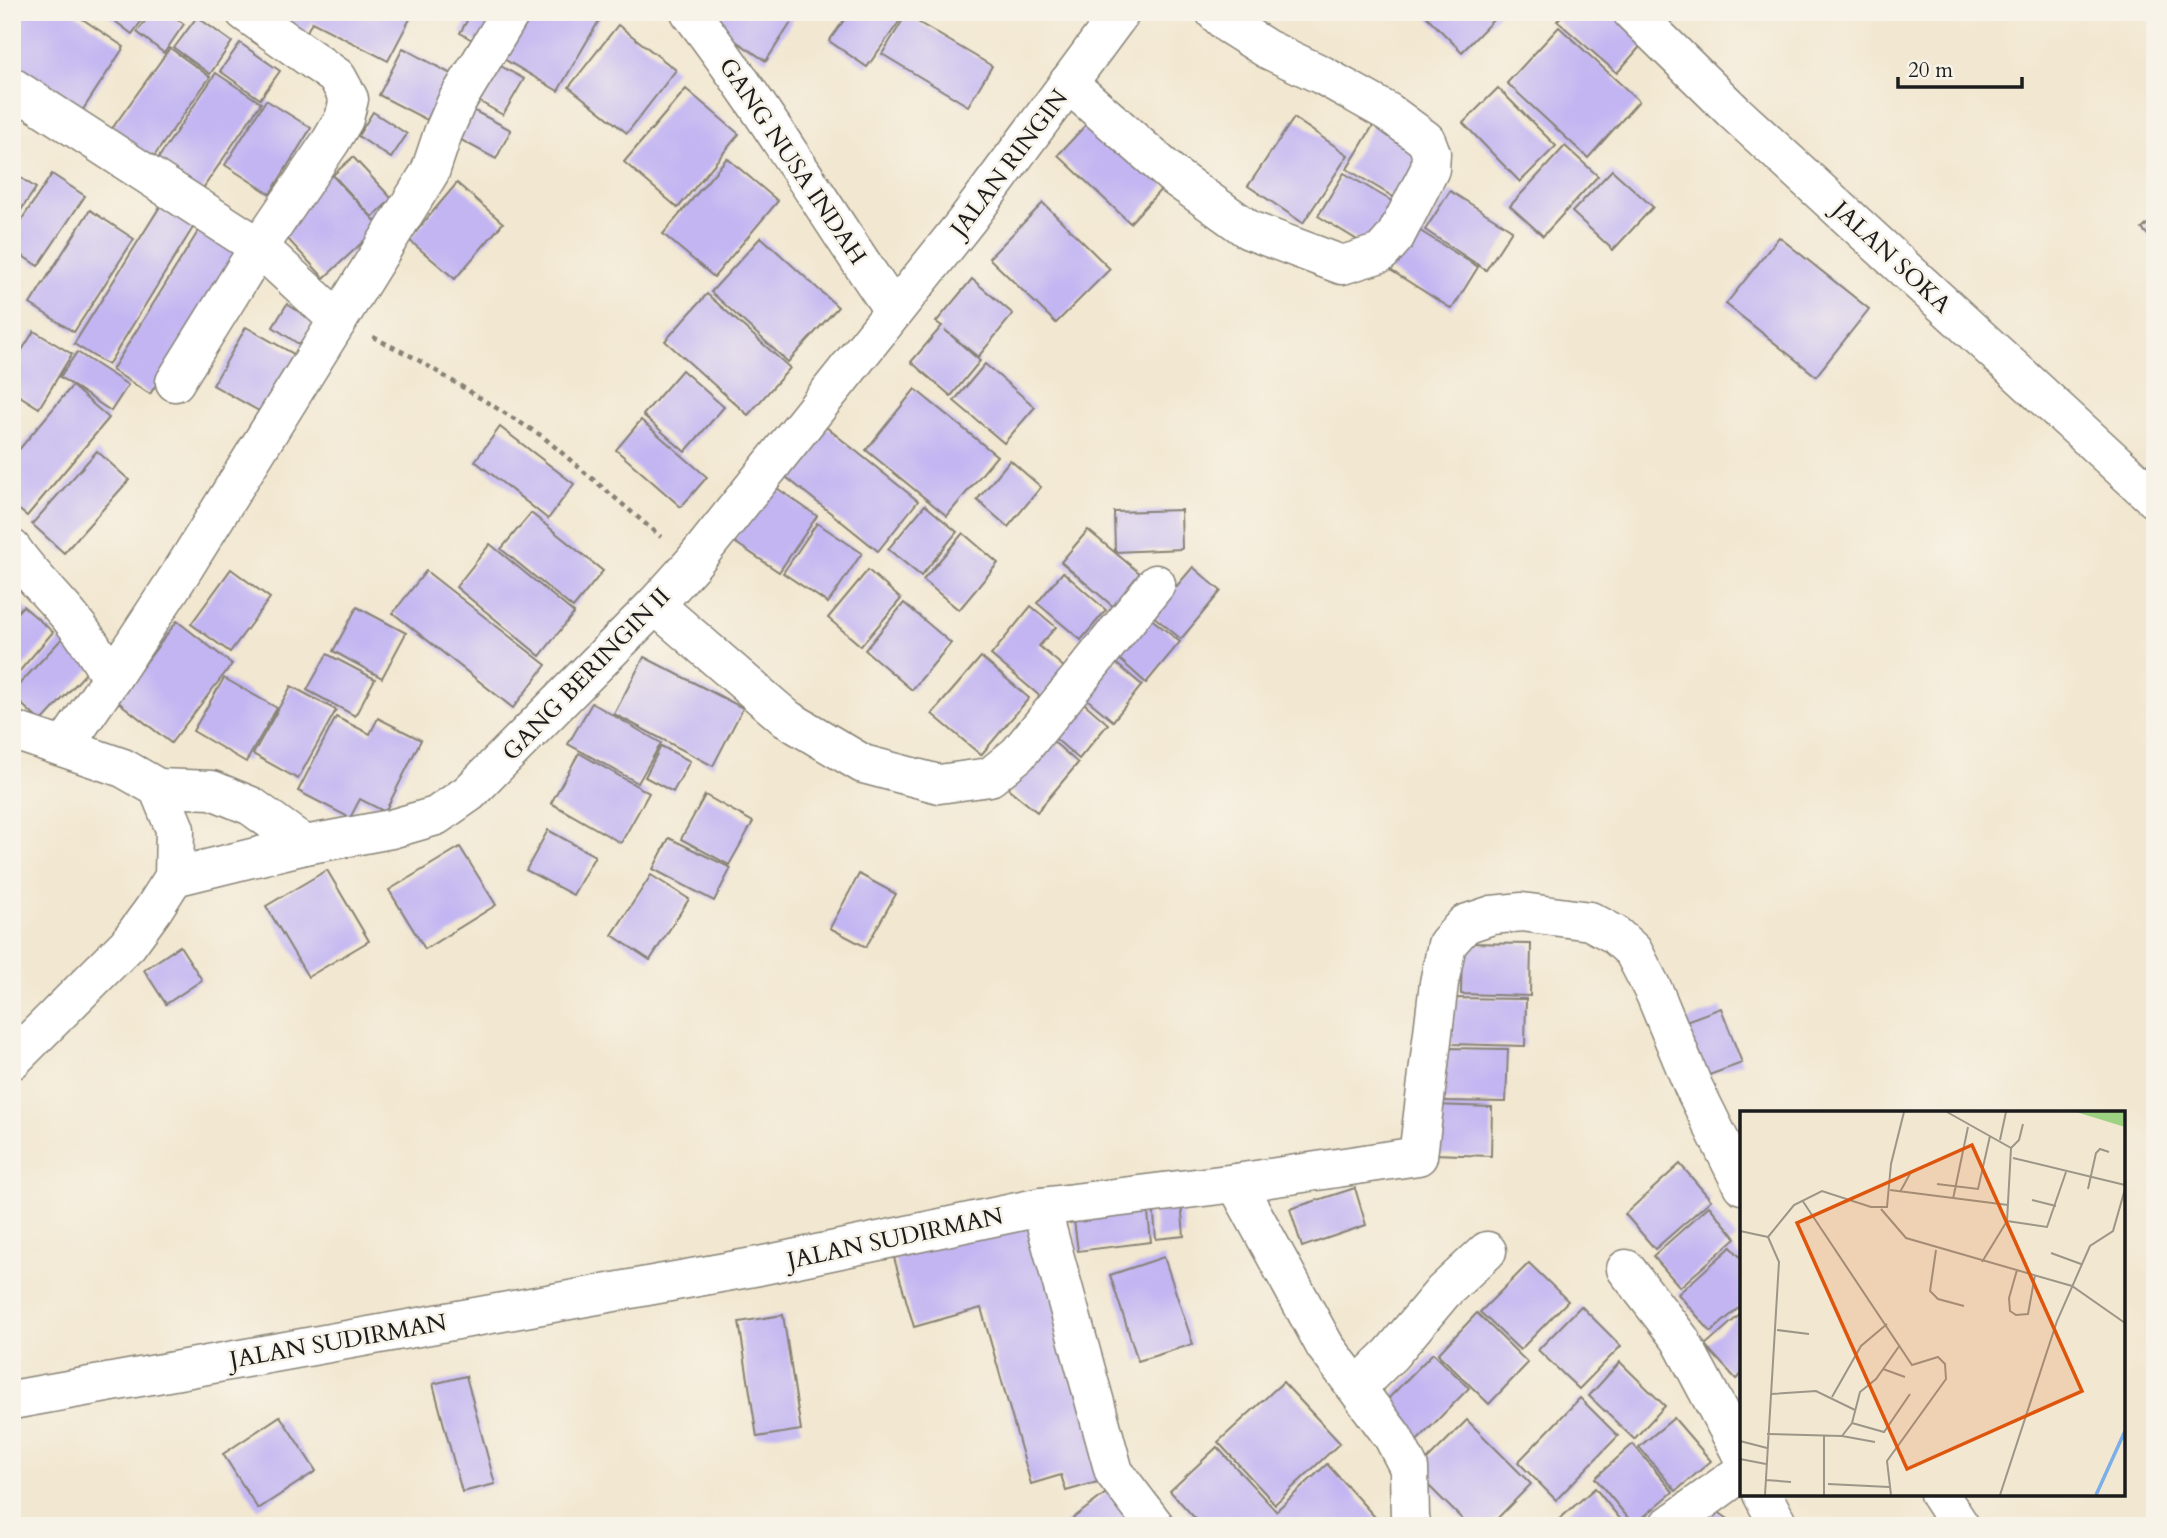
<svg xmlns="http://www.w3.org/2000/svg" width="2167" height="1538" viewBox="0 0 2167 1538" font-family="Cardo,serif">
	<rect width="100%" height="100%" fill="#f7f3e8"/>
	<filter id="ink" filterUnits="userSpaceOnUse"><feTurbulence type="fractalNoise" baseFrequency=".0143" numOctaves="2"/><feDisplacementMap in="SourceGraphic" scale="14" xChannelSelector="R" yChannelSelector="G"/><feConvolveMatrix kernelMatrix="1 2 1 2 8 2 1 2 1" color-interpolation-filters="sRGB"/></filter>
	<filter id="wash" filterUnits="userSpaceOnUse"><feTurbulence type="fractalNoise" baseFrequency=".00686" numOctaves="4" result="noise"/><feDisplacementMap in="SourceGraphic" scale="28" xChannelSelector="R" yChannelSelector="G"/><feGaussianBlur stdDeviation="1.57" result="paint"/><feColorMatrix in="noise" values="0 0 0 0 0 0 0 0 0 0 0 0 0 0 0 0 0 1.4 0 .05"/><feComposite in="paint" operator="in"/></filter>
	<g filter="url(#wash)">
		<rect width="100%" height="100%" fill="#f2e7d0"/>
		<g id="blocks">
			<!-- building -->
			<g fill="#c3b5f2">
				<polygon points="12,12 72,12 124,47 82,111 12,65"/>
				<polygon points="103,12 148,12 132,34"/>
				<polygon points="152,12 167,12 184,24 164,53 137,32"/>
				<polygon points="255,12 402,12 411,17 388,61 312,22 304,37"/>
				<polygon points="472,12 499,12 481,45 460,33"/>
				<polygon points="522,12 604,12 558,91 497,55"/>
				<polygon points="705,12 798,12 766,61 701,18"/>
				<polygon points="850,12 906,12 867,67 829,41"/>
				<polygon points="1422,12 1501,12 1462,52"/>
				<polygon points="1565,12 1611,12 1645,41 1617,73 1557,21"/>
				<polygon points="906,15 992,66 968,106 882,54"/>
				<polygon points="197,17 232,42 210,74 174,48"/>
				<polygon points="618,25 676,70 627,133 569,87"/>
				<polygon points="1559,27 1639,101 1588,158 1507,83"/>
				<polygon points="240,43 280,71 260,99 220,71"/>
				<polygon points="170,48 210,77 152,159 111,130"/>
				<polygon points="403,48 451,74 427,120 379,95"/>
				<polygon points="490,60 524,79 503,115 470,96"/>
				<polygon points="216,73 261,103 195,200 151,169"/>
				<polygon points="1498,88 1556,146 1520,182 1463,123"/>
				<polygon points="686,89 739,134 678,208 624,162"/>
				<polygon points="266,100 311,128 270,194 225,165"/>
				<polygon points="467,107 511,130 496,159 452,135"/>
				<polygon points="373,112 407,134 391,158 358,136"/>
				<polygon points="1093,117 1165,185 1130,223 1058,155"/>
				<polygon points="1294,118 1348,155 1303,223 1248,186"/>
				<polygon points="1377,119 1426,150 1397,199 1347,169"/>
				<polygon points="1565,146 1598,176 1543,236 1510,206"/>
				<polygon points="353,157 392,199 372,217 333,175"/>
				<polygon points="727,158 778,201 714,277 663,234"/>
				<polygon points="1612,170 1653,207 1613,250 1572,212"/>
				<polygon points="12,172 36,188 12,223"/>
				<polygon points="329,172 380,226 324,278 274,224"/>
				<polygon points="1344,173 1395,203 1369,247 1318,216"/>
				<polygon points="52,174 85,196 38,266 12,249 12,234"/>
				<polygon points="457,183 503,223 455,279 409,240"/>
				<polygon points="1450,191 1512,230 1486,270 1425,230"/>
				<polygon points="1043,203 1110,269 1056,323 989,258"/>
				<polygon points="161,205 194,226 108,365 74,344"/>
				<polygon points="90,210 134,239 74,332 30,304"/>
				<polygon points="2155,217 2155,242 2142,229"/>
				<polygon points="1409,224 1478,267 1452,309 1384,266"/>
				<polygon points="199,230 238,254 150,394 112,370"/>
				<polygon points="761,237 838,307 788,362 711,292"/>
				<polygon points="1779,237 1869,309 1816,376 1726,304"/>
				<polygon points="972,279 1013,314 978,357 945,330 980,361 951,396 911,362 942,326 936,322"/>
				<polygon points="707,294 790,368 748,415 665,341"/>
				<polygon points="287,304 319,325 303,347 273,327"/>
				<polygon points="246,327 306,361 273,419 213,385"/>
				<polygon points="34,331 72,354 39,408 12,391 12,366"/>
				<polygon points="77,352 128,385 111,411 60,377"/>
				<polygon points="985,364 1035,407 1004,443 954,401"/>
				<polygon points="682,370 724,407 685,452 643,415"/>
				<polygon points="72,386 109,418 27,516 12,504 12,458"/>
				<polygon points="915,389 997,456 947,516 866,450"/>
				<polygon points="641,420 707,477 681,507 616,450"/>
				<polygon points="500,427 574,484 548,519 475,461"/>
				<polygon points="826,427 918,501 878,551 786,477"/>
				<polygon points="97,451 129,480 64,553 32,524"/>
				<polygon points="1010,460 1041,487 1008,527 977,500"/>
				<polygon points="771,484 817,516 779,572 733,541"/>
				<polygon points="925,505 957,532 921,576 888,549"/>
				<polygon points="1181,510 1182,549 1115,552 1114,512"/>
				<polygon points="531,513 603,571 573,608 501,549"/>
				<polygon points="817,523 862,553 828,603 783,573"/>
				<polygon points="1088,530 1143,576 1116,609 1061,562"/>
				<polygon points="963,533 998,563 959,610 923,580"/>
				<polygon points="490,544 574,613 540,656 456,587"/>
				<polygon points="1193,567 1221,591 1181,639 1152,615"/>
				<polygon points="231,569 270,598 230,652 191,624"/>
				<polygon points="868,570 901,599 861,646 828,618"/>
				<polygon points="426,571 546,665 513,708 393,613"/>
				<polygon points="1063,572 1106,610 1081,640 1037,603"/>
				<polygon points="904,603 951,643 912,690 865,650"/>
				<polygon points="23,606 53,632 12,680 12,618"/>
				<polygon points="1031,606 1056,627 1039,646 1065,668 1041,697 991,655"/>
				<polygon points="357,607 406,633 382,678 333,651"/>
				<polygon points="1149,617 1180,642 1146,683 1116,656"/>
				<polygon points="177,621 232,664 171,743 117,701"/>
				<polygon points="69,631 100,658 41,722 12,695 12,692"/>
				<polygon points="327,654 375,679 355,716 307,690"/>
				<polygon points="644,657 743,708 713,766 614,714"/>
				<polygon points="981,657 1029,698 981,755 932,714"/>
				<polygon points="1112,660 1142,685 1113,721 1082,695"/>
				<polygon points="224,678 277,708 246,762 193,731"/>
				<polygon points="291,686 336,710 298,779 253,754"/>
				<polygon points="1078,698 1108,724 1079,759 1049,733"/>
				<polygon points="592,703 661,743 638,783 568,744"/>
				<polygon points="336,717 370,734 378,718 421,740 385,812 360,799 350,818 298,791"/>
				<polygon points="1047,736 1078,763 1037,812 1005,786"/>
				<polygon points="661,746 690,761 673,792 645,777"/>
				<polygon points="579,753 649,793 621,843 551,803"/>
				<polygon points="705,795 753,822 729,865 681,839"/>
				<polygon points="548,830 595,856 573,895 526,870"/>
				<polygon points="669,838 731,868 714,901 653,869"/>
				<polygon points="460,847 496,905 425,949 389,890"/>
				<polygon points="327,870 369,941 308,977 266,906"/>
				<polygon points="859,874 896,894 866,947 830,928"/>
				<polygon points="651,875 689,899 650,960 612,935"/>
				<polygon points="1462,943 1531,944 1530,996 1461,994"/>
				<polygon points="180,946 202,980 166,1004 144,970"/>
				<polygon points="1451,998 1526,999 1525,1046 1450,1044"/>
				<polygon points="1721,1008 1742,1063 1704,1077 1683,1022"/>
				<polygon points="1444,1048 1508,1049 1506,1102 1442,1101"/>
				<polygon points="1435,1105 1492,1107 1491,1156 1433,1154"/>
				<polygon points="1680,1164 1711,1200 1655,1249 1625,1214"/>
				<polygon points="1355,1188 1366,1225 1302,1247 1290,1209"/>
				<polygon points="1181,1201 1184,1236 1156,1239 1153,1204"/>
				<polygon points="1147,1204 1151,1242 1078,1251 1073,1213"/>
				<polygon points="1709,1206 1736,1238 1680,1287 1653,1256"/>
				<polygon points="1033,1217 1108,1479 1066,1491 1061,1475 1031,1484 981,1308 914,1327 894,1258"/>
				<polygon points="1731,1247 1742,1259 1742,1305 1711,1332 1678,1294"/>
				<polygon points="1164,1257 1193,1344 1138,1361 1110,1275"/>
				<polygon points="1529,1263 1568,1301 1520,1350 1480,1312"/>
				<polygon points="1581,1306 1621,1346 1579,1389 1538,1350"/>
				<polygon points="1477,1313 1528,1363 1489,1404 1438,1354"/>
				<polygon points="1742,1313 1742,1374 1736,1379 1705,1345"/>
				<polygon points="783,1315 801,1430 757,1437 739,1322"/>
				<polygon points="1433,1353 1469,1388 1411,1447 1375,1412"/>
				<polygon points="1620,1362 1665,1406 1634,1439 1589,1396"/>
				<polygon points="466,1376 495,1484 462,1492 433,1384"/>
				<polygon points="1283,1382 1340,1443 1275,1504 1218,1442"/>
				<polygon points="1580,1398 1618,1436 1556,1500 1518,1462"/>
				<polygon points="280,1416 316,1471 258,1509 223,1454"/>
				<polygon points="1674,1418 1711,1461 1676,1491 1639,1447"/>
				<polygon points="1467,1420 1531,1484 1490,1526 1469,1526 1415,1472"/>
				<polygon points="1633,1444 1673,1492 1634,1525 1595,1478"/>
				<polygon points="1217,1447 1276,1511 1327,1464 1383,1526 1202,1526 1170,1491"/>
				<polygon points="1595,1488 1626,1526 1559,1526 1556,1522"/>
				<polygon points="1110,1490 1139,1526 1063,1526"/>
				<polygon points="1714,1509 1738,1526 1703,1526"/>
			</g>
		</g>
	</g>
	<g filter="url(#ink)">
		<use href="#blocks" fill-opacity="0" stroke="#878276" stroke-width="2"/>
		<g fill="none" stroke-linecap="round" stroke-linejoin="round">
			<defs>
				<g id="minor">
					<path d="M690 12C764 108 825 212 894 311"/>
					<polyline points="1632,12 1735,113 2155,499"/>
					<polyline points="1068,83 1175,177 1249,230 1342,265 1381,253 1395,237 1430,169 1431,153 1426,140 1388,112 1356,94 1322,75 1267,49 1229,25 1215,12"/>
					<polyline points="12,87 259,247 338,320"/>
					<polyline points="175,382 259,247 331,141 344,119 349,99 337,77 245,12"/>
					<path d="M12 549C29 574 50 593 69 616 86 636 99 656 111 679"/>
					<polyline points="655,605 787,719 863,764 939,784 990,777 1018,754 1156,584"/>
					<polyline points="12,730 123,768 158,788 175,829 174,877 153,910 128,944 12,1060"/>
					<polyline points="64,747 111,679 184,568 430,172 443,133 457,101 511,12"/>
					<polyline points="158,788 212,790 251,806 305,845"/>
					<polyline points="174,877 305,845 391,829 436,816 469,793 655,605 692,564 967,220 1121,12"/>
					<polyline points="1236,1183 1325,1346 1393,1437 1409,1468 1410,1518 1412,1526"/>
					<polyline points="1041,1207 1114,1472 1155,1526"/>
					<polyline points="1626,1269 1680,1339 1742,1455"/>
					<polyline points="1357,1387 1391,1354 1443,1292 1487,1251"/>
					<polyline points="12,1400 759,1266 1041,1207 1236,1183 1418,1156 1439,983 1447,944 1465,924 1492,915 1522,912 1590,921 1614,934 1633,951 1655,994 1693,1086 1742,1185"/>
					<polyline points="1762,1494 1779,1526"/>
					<polyline points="1939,1494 1960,1526"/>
					<polyline points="1668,1526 1742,1472"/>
				</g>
			</defs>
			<!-- minor casing -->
			<use href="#minor" stroke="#878276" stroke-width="41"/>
			<!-- path -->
			<polyline stroke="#878276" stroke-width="4.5" stroke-dasharray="5 5" stroke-linecap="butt" points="373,337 415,358 542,436 661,537"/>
			<!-- minor -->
			<use href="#minor" stroke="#fff" stroke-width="38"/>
		</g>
	</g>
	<g text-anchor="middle" stroke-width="5" stroke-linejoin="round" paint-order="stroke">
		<!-- street labels -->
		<g font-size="24" fill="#1c1c1c" stroke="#f7f3e8">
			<text transform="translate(793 161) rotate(56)" y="8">GANG NUSA INDAH</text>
			<text transform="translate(1009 163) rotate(-53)" y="8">JALAN RINGIN</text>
			<text transform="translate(1892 257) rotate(43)" y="8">JALAN SOKA</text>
			<text transform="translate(586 674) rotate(-46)" y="8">GANG BERINGIN II</text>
			<text transform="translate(895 1238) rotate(-12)" y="8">JALAN SUDIRMAN</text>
			<text transform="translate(338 1341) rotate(-10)" y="8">JALAN SUDIRMAN</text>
		</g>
	</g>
	<!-- overview -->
	<g transform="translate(1740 1111)">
		<rect width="385" height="385" fill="#f2e7d0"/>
		<path d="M336 1H385V16Z" fill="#9ed283"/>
		<path fill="none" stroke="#7cafe9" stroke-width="3.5" d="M356 384 385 320"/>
		<path fill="none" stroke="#9c9688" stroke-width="2" d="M207 1 271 37 267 110 242 151M260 29 266 1M271 37 279 29 283 13M273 47 385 74M197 73 238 78 250 25M348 78 356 42 360 38 369 41M150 79 268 94M160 81 171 61M213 88 228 16M62 89 172 254 198 246 205 253 206 268 147 350 151 384M292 89 316 95M141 98 166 127 332 175 385 212M267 110 307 116 326 61M0 120 28 126M28 126 54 94 82 80 131 96H147L151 53 164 1M196 139 190 180 198 188 224 195M311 142 341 153M277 159 269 187 270 200 276 204 288 203 295 164M37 219 69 223M143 258 165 266M31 283 76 280 115 299M92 286 121 235 147 213M112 312 144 321 170 283M27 323 102 325 135 331M102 325 112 312 120 281 136 268 160 234M0 330 27 337M0 348 26 353M26 369 51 371M88 373 149 376M25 384 39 151 28 126M84 384V324M260 384 317 210 350 135 373 120 385 78"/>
		<path fill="#de560d" fill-opacity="0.15" stroke="#de560d" stroke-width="3.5" d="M232 34 342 280 167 358 57 112Z"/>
		<rect width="385" height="385" fill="none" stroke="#1c1c1c" stroke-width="3.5"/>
	</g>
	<!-- margin -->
	<rect width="2167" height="1538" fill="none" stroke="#f7f3e8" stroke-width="42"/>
	<!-- scale -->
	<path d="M1898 77v10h124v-10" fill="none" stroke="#1c1c1c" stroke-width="3.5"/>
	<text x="1908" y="77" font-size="21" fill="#1c1c1c" stroke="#f7f3e8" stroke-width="5" paint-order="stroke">20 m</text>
</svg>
